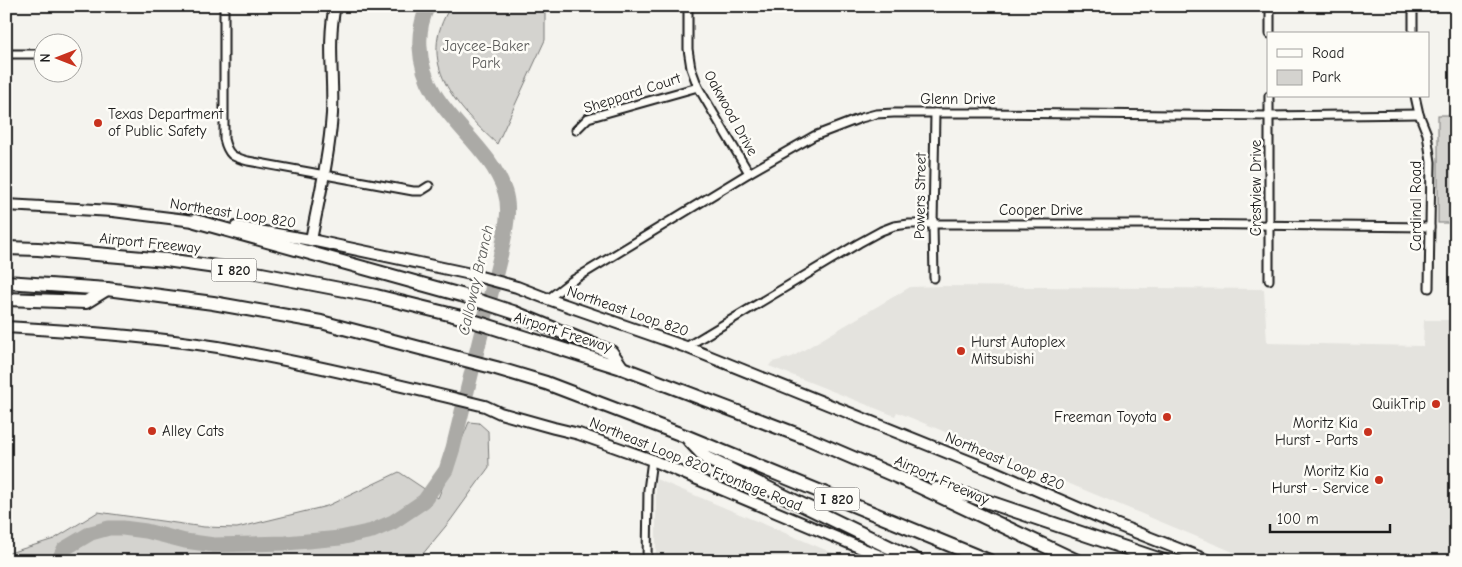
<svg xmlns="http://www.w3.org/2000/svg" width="1462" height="567" viewBox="0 0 1462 567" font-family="'Comic Neue',sans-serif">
	<rect width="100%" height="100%" fill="#f4f3ee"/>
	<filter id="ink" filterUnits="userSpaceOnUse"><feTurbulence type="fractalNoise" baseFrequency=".02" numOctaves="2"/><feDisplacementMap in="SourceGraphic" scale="10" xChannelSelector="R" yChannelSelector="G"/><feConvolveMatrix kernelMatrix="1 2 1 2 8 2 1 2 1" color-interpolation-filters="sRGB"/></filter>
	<g filter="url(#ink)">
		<!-- built -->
		<g fill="#e4e3de">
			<polygon points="942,286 1264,289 1267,343 1423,346 1424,320 1456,320 1456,561 1280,561 1267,555 1266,561 1255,561 897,412 895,416 769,366 772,362 792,357 910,287"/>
			<polygon points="656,479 852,561 656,561"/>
		</g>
		<!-- green -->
		<g fill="#d4d3cf" stroke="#787876">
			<path d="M451 6H545V40L497 144C457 107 414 63 451 6Z"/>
			<rect x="1438" y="115" width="18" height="108"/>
			<polygon points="469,422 479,423 488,431 489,467 450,521 417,561 6,561 6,554 54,539 98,512 204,527 237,528 327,506 399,472 438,498"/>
		</g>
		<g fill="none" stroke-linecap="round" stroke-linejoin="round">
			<!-- river -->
			<path stroke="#abaaa6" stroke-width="15" d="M58 561 64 549 91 533 109 528H123L146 531 185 541 214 545 286 543 340 538 372 531 393 522 424 501 446 470 453 448 502 249C505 231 511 211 505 192 487 137 422 110 420 47 419 34 422 18 428 6"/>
			<defs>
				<g id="street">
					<path d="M224 6V139C228 155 232 157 248 161L413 191H421L429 186"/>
					<polyline points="688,6 688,49 691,68 698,87 749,173"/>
					<polyline points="1413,6 1413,34"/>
					<polyline points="1270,34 1270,6"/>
					<polyline points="6,54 42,54"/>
					<polyline points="1415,96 1419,114 1427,134 1431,162 1429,288"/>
					<polyline points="576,130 588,118 698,87"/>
					<polyline points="934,278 933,224 935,113"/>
					<polyline points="1269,280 1269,96"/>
					<polyline points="548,299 570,282 749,173 814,136 861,118 876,114 894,113 987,113 1269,116 1419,114"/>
					<polyline points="686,347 859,243 881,231 894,226 909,224 1155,224 1430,227"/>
					<polyline points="647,561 648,490 652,460"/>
				</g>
				<g id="secondary">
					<polyline points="6,205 113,211 202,222"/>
					<polyline points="236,227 311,240 466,273 517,287 548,299 686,347 993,471 1115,524 1209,561"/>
					<path d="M311 240C319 198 329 157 332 114 334 79 327 42 335 6"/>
					<path d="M6 327C77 331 148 336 218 347 308 363 396 384 485 406L500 413 554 428 579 434 652 460 892 561"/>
				</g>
				<g id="highway">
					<polyline points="195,221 461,295 513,312 611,352 622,368"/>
					<polyline points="6,248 38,249 166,260 251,272 376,296 457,316 622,368 809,439 914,484 1077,561"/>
					<polyline points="6,282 107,289 213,303 321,322 496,368 546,383 685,436 989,561"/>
					<polyline points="6,299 86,302 107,289"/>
					<polyline points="689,440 706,458 918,561"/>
					<polyline points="936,489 971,496 1164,561"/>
				</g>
			</defs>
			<!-- street casing -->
			<use href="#street" stroke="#1c1c1c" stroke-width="11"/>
			<!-- secondary casing -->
			<use href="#secondary" stroke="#1c1c1c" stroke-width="14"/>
			<!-- highway casing -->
			<use href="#highway" stroke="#1c1c1c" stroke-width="16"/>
			<!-- street -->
			<use href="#street" stroke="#fdfcf7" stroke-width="7"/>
			<!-- secondary -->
			<use href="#secondary" stroke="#fdfcf7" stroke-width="10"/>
			<!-- highway -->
			<use href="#highway" stroke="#fdfcf7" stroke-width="12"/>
		</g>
	</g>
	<!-- markers -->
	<g fill="#c8321e" stroke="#fdfcf7" stroke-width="2">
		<circle cx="98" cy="123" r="5"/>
		<circle cx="961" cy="351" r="5"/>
		<circle cx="1436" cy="404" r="5"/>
		<circle cx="1167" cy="417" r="5"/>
		<circle cx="152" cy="431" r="5"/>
		<circle cx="1368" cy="432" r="5"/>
		<circle cx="1379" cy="480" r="5"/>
	</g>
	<g text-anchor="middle" stroke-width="5" stroke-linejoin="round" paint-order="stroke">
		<!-- shield labels -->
		<g fill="#fdfcf7" stroke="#605f5e" stroke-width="1">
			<rect x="211.5" y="258.5" width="45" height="23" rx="4"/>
			<rect x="814.5" y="487.5" width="45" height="23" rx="4"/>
		</g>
		<g font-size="14" font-weight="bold" fill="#1c1c1c">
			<text x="234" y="275">I 820</text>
			<text x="837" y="504">I 820</text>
		</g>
		<!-- park labels -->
		<g font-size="15" fill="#5c5c5b" stroke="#fdfcf7">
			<text x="486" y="51">Jaycee-Baker<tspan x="486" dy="17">Park</tspan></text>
		</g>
		<!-- street labels -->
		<g font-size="15" fill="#1c1c1c" stroke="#fdfcf7">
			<text transform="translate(632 93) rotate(-18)" y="5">Sheppard Court</text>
			<text x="958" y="104">Glenn Drive</text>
			<text transform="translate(731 113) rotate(61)" y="5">Oakwood Drive</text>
			<text transform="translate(1256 188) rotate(-90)" y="5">Crestview Drive</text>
			<text transform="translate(920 196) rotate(-89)" y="5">Powers Street</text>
			<text transform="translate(1416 206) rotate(-90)" y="5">Cardinal Road</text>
			<text x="1041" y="215">Cooper Drive</text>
			<text transform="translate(233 213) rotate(9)" y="5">Northeast Loop 820</text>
			<text transform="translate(150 243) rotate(6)" y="5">Airport Freeway</text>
			<text transform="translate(628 311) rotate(19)" y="5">Northeast Loop 820</text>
			<text transform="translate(563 332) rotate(18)" y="5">Airport Freeway</text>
			<text transform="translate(1005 461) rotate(23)" y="5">Northeast Loop 820</text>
			<text transform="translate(696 464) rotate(22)" y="5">Northeast Loop 820 Frontage Road</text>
			<text transform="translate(942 480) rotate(24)" y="5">Airport Freeway</text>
		</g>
		<!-- poi labels -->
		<g font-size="15" fill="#1c1c1c" stroke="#fdfcf7" text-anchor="end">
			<text x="108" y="119" text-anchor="start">Texas Department<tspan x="108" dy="17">of Public Safety</tspan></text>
			<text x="971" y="347" text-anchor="start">Hurst Autoplex<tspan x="971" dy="17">Mitsubishi</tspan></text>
			<text x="1426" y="409">QuikTrip</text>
			<text x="1157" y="422">Freeman Toyota</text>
			<text x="1358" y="428">Moritz Kia<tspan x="1358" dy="17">Hurst - Parts</tspan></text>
			<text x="162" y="436" text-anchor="start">Alley Cats</text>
			<text x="1369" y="476">Moritz Kia<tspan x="1369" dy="17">Hurst - Service</tspan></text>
		</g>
		<!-- water labels -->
		<g font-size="16" font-style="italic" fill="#5c5c5a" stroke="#fdfcf7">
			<text transform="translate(475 280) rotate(-77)" y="6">Calloway Branch</text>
		</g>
	</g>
	<!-- margin -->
	<rect width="1462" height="567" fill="none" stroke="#fdfcf7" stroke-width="25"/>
	<rect x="12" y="12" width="1437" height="542" fill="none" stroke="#1c1c1c" stroke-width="2" filter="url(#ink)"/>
	<!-- legend -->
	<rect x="1267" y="32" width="162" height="65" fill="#fdfcf7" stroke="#a3a29f"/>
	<rect x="1277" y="49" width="25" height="8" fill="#fdfcf7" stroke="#a3a29f"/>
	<text x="1312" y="58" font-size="15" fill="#1c1c1c">Road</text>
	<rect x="1277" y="70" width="25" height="15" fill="#d4d3cf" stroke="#a3a29f"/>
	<text x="1312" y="82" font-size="15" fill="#1c1c1c">Park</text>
	<!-- north arrow -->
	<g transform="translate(58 58) rotate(270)"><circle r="24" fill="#fdfcf7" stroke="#a3a29f"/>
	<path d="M0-4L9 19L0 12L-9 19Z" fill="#c8321e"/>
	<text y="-8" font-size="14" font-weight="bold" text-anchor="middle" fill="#1c1c1c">N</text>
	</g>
	<!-- scale -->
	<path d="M1270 524v8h120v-8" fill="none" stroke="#1c1c1c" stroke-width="2.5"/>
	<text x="1277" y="524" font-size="15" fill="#1c1c1c" stroke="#fdfcf7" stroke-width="4" paint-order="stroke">100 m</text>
</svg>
